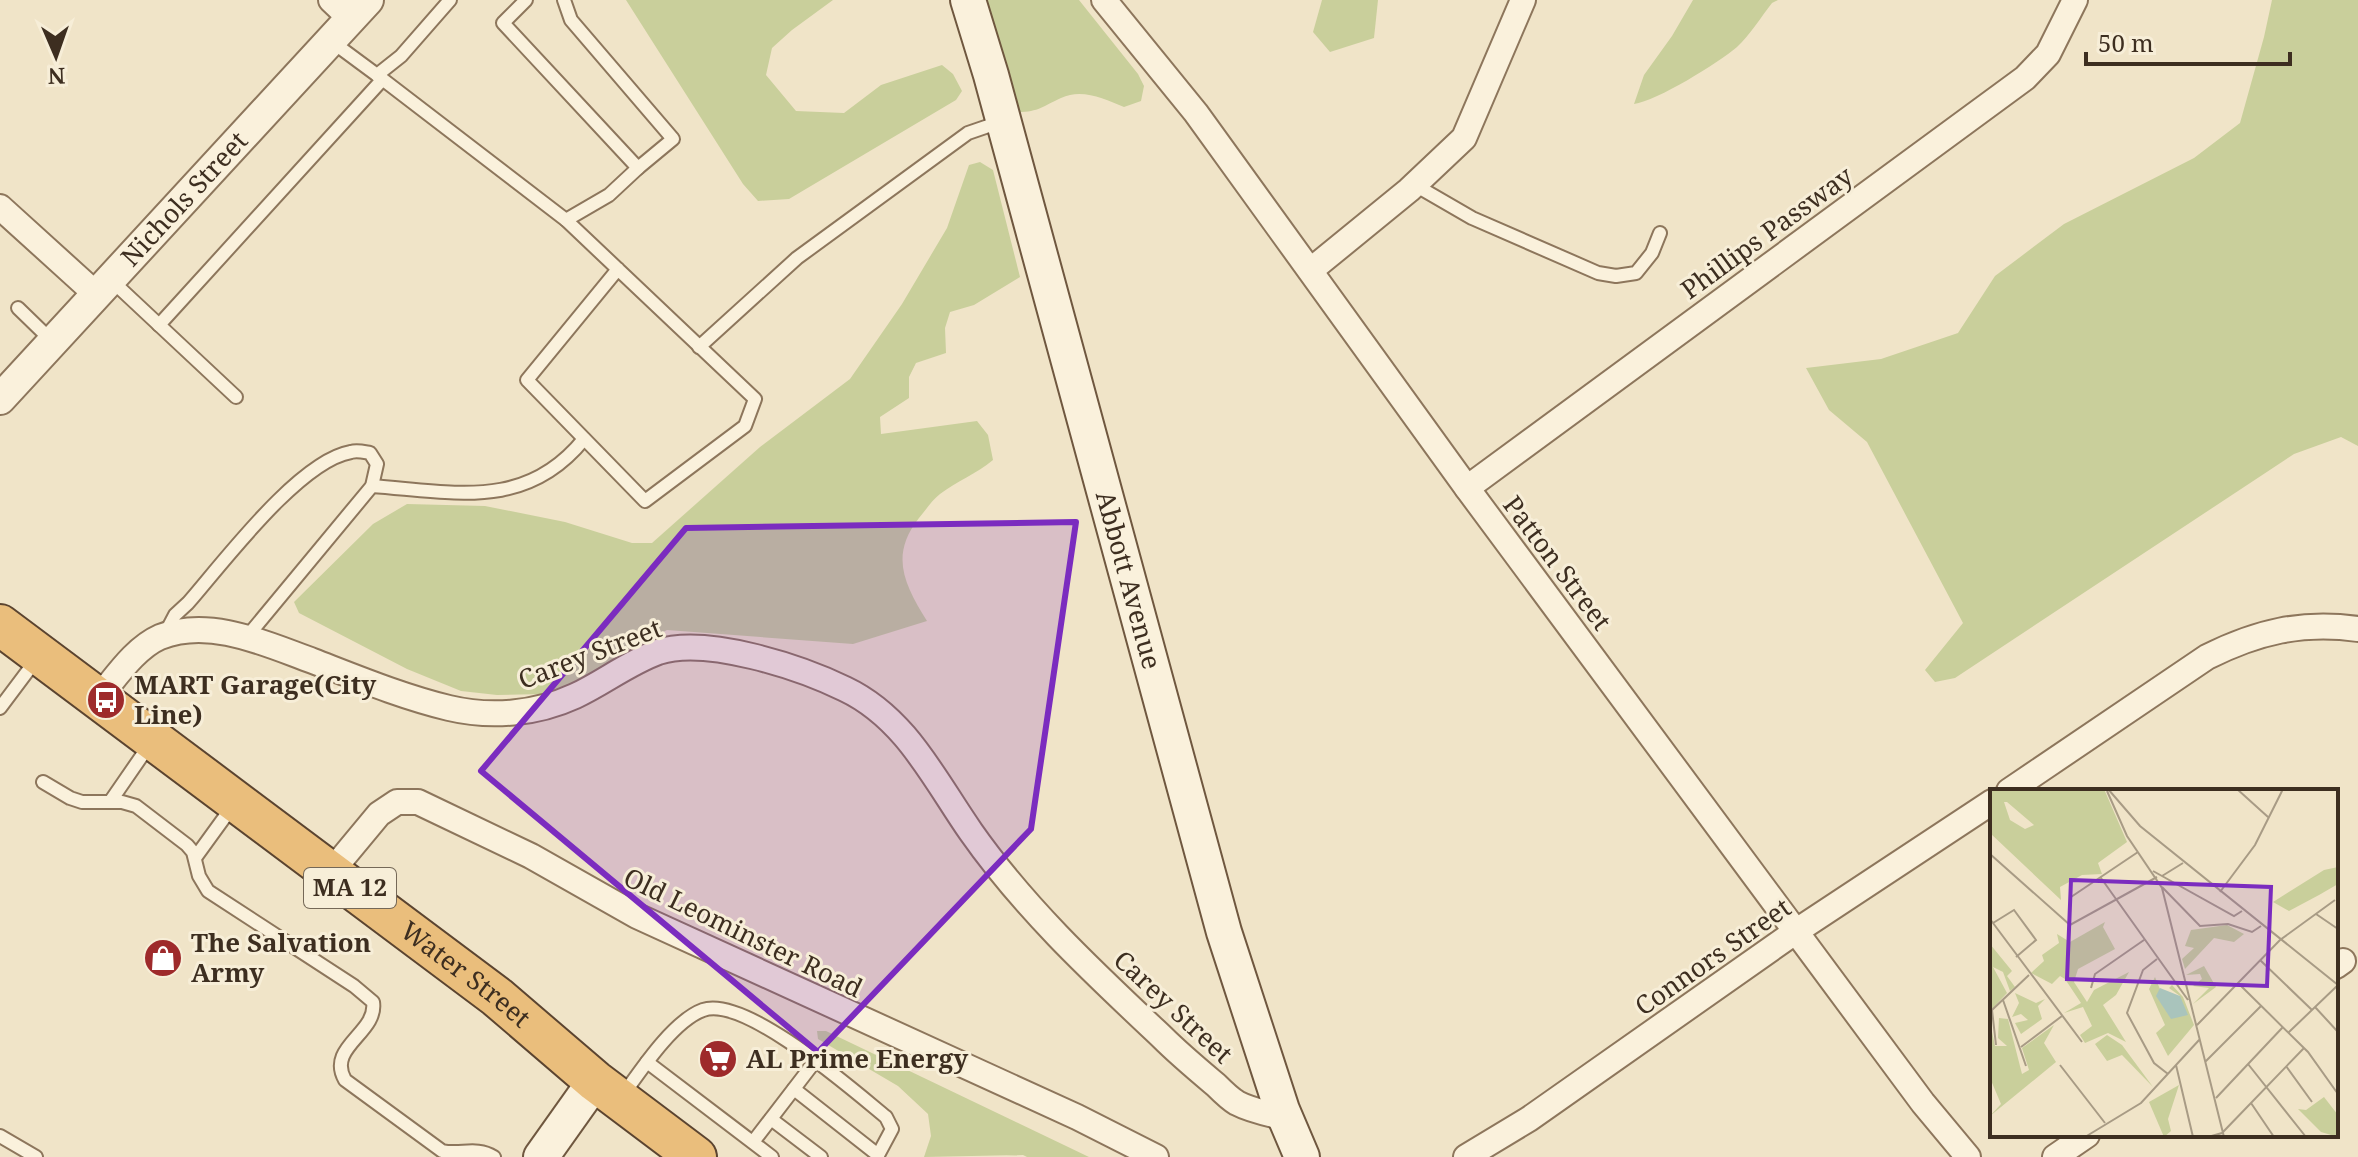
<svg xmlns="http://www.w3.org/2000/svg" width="2358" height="1157" viewBox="0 0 2358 1157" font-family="'Noto Serif',serif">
	<rect width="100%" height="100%" fill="#f0e4c8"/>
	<!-- green -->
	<g fill="#c9cf9b">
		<polygon points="626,0 833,0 792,30 772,48 766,75 796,111 844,113 881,85 942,65 953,74 962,91 956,100 789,199 758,201 743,184"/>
		<path d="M986 0H1079L1138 74 1144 86 1141 101 1124 107C1104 99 1082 88 1061 98 1043 106 1039 112 1018 112Z"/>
		<polygon points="1322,0 1378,0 1374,38 1330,52 1313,32"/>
		<path d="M1693 0H1778L1772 3C1761 17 1750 35 1737 47 1718 63 1657 101 1634 104L1644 75 1672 36Z"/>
		<polygon points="2272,0 2358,0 2358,446 2341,437 2294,454 1955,678 1935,682 1925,670 1963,623 1867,442 1829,410 1806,368 1881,359 1958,333 1995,276 2064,224 2194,158 2240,123 2264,37"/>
		<path d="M980 162 993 170 1020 277 974 305 950 312 945 328 946 353 916 363 909 377V398L880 417 881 434 977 421 988 435 993 460C976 474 957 481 940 494 932 500 926 510 919 518 889 556 905 585 927 621L853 644 667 630 635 646 584 679 545 694 497 695 461 691 407 669 299 613 294 602 373 524 407 504 485 506 565 522 632 543H652L760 447 850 379 902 304 947 228 969 165Z"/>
		<polygon points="817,1031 826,1031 1089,1157 1027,1157 1023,1155 924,1157 931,1136 928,1114 898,1086 818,1039"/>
	</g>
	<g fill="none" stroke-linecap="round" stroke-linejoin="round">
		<defs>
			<g id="service">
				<polyline points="526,0 503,23 638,168 673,139 571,20 564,0"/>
				<polyline points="331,41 377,75 401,56 450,0"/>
				<polyline points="377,75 566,220 755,399 745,426 645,501 527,380 618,269"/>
				<polyline points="1415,185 1472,218 1598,273 1616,276 1636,273 1652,253 1660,233"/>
				<polyline points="566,220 609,195 638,168"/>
				<polyline points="111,280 236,397"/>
				<polyline points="18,308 53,342"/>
				<polyline points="159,325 382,80"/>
				<polyline points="699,347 797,258 968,133 1000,122"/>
				<path d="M372 486C454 492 526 511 584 439"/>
				<path d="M165 634 175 615 188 603C223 563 299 461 351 452 357 450 364 452 370 453L377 464 372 486 246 638"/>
				<polyline points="0,708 36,660"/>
				<path d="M43 782 70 798 82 802H122L136 806 187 845 193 852 199 876 208 891 354 986 373 1002C378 1033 326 1047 345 1080L442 1151C461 1155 476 1146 494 1157"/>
				<polyline points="110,802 150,744"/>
				<polyline points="195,858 232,807"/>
				<polyline points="647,1062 772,1157"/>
				<polyline points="794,1089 878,1155"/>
				<path d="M623 1095C641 1070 673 1021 703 1010 745 995 853 1090 886 1117L892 1129 877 1157"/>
				<polyline points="771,1119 821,1157"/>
				<polyline points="0,1136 36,1157"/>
				<polyline points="753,1142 816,1060"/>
			</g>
			<g id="minor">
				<polyline points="331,0 351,19"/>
				<polyline points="1104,0 1196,113 1467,488 1923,1103 1968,1157"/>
				<polyline points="0,207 97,295"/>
				<polyline points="1311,270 1409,190 1464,138 1523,0"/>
				<polyline points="1467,488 2025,78 2048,54 2075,0"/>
				<path d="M99 697C116 677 135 648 160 637 210 617 266 644 313 661 357 678 403 697 449 708 491 718 536 714 575 696 603 683 628 663 658 652 706 636 800 667 845 689 906 718 934 779 971 832 1025 909 1094 973 1162 1037 1179 1054 1197 1069 1216 1085 1222 1091 1230 1099 1237 1103 1252 1111 1270 1114 1286 1118"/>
				<path d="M2009 791 2207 657C2257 632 2302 621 2358 629"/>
				<polyline points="330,873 379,814 397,802 418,802 531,856 637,916 1077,1117 1156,1157"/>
				<polyline points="2336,966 2343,961"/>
				<polyline points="1466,1157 1529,1119 1795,932 1992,802"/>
				<polyline points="2055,1157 2087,1135"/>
			</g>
			<g id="tertiary">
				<path id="s1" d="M0 399 368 0"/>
			</g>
			<g id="secondary">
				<path id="s2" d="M968 0 991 75 1224 932 1282 1110 1302 1157"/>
				<polyline points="541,1157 595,1081"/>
			</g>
			<g id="trunk">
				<path id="s3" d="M0 625 497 997 595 1081 696 1157"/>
			</g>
		</defs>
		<!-- service casing -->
		<use href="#service" stroke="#8d765c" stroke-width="16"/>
		<!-- minor casing -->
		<use href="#minor" stroke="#8d765c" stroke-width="28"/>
		<!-- tertiary casing -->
		<use href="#tertiary" stroke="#8d765c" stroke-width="34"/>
		<!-- secondary casing -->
		<use href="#secondary" stroke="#6f573f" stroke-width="38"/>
		<!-- trunk casing -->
		<use href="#trunk" stroke="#5b4430" stroke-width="44"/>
		<!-- service -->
		<use href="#service" stroke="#faf1dc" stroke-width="12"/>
		<!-- minor -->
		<use href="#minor" stroke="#faf1dc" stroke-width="24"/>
		<!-- tertiary -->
		<use href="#tertiary" stroke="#faf1dc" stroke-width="30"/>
		<!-- secondary -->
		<use href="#secondary" stroke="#faf1dc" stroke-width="34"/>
		<!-- trunk -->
		<use href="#trunk" stroke="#eabe7c" stroke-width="40"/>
	</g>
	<!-- marked area -->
	<path fill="#7b2cbf" fill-opacity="0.2" stroke="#7b2cbf" stroke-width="6" stroke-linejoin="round" d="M1076 522 1031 829 818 1052 481 771 686 528Z"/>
	<!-- icons -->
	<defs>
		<symbol id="bus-disc" viewBox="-11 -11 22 22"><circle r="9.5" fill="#9e2a2b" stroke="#f7eed8"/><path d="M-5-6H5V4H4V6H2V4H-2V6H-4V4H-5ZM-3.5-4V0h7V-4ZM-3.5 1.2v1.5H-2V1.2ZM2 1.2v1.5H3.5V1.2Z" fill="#fff"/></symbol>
		<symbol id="shop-disc" viewBox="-11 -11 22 22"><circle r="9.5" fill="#9e2a2b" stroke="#f7eed8"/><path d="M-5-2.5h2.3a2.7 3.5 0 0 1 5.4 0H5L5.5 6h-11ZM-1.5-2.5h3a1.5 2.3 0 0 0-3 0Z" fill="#fff"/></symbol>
		<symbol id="supermarket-disc" viewBox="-11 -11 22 22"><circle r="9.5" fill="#9e2a2b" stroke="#f7eed8"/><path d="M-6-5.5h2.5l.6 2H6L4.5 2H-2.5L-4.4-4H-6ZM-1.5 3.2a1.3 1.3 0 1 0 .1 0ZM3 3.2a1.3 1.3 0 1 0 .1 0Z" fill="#fff"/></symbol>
	</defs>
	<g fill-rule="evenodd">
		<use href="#bus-disc" x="84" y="678" width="44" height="44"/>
		<use href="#shop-disc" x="141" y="936" width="44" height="44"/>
		<use href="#supermarket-disc" x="696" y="1037" width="44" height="44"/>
	</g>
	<g text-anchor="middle" stroke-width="6" stroke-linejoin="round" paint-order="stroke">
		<!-- shield labels -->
		<rect fill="#f7eed8" stroke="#756857" stroke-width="2" x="304" y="868" width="92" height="40" rx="6"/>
		<g font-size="24" font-weight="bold" fill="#3d2e20">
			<text x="350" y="896">MA 12</text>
		</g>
		<!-- street labels -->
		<g font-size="26" fill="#3d2e20" stroke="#f7eed8">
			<text dy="9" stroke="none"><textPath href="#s1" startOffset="272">Nichols Street</textPath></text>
			<text transform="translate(1767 233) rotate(-36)" y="9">Phillips Passway</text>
			<text transform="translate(1557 563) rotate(53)" y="9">Patton Street</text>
			<text dy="9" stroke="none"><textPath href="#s2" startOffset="602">Abbott Avenue</textPath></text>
			<text transform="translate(590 654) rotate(-21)" y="9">Carey Street</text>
			<text transform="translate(743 933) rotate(26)" y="9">Old Leominster Road</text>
			<text transform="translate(1713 957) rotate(-35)" y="9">Connors Street</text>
			<text dy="9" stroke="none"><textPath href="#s3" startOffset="582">Water Street</textPath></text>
			<text transform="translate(1173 1007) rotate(43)" y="9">Carey Street</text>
		</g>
		<!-- poi labels -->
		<g font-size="26" font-weight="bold" fill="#3d2e20" stroke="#f7eed8" text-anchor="start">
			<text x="134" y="694">MART Garage(City<tspan x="134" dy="30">Line)</tspan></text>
			<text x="191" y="952">The Salvation<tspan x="191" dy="30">Army</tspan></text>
			<text x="746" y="1068">AL Prime Energy</text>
		</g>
	</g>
	<!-- overview -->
	<g transform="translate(1990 789)">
		<rect width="348" height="348" fill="#f0e4c8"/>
		<path d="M2 0H114L137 53 108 74 112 85 92 86 70 98 71 111 0 44ZM14 13H17L44 36 35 40 20 31ZM348 78V95L329 106 299 122 283 113 334 81ZM115 133 113 138 125 160 88 180 84 193 97 213 104 201 139 183 126 206 113 216 136 253 118 244 95 254 90 246 102 237 93 218 74 224 91 214 75 190 70 187 62 195 41 184 54 172 52 166 69 154 67 145 80 153ZM237 136 254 145 244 153 224 149 195 180 192 170 204 159 195 157 201 141ZM0 155 22 182 17 187 25 198 20 202 13 183 3 178 17 204 0 222ZM214 177 226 198 203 215 219 199 203 197 212 190 210 185 196 186ZM165 188 178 220 190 207 179 199 182 196 193 208 204 236 178 267 166 244 175 236 159 200ZM25 204 46 214 55 210 48 217 52 230 31 245 25 234 38 231 31 225 22 228 29 214ZM9 229 18 230 32 285 39 281 32 259 64 236 54 254 66 273 0 327 11 315 0 289V233L5 257H17L8 249ZM117 246 132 256 163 298 132 266 117 272 105 255ZM189 296 178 330 181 342 174 348 159 313ZM334 308 348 326V348L331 343 308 320 316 321Z" fill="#c9cf9b" fill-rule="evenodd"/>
		<path d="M170 199 190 207 198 226 181 230 166 207Z" fill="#a9c4bc"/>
		<path fill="none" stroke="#a89b85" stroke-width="2" d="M118 0 150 37 348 196M247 0 278 28M117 2 137 47 172 99 234 348M0 65 80 136 167 88M163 82 244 127 252 122M172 87 193 74M111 89 198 211M172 98 210 137 238 135 262 143 271 137M230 103 265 56 293 0M81 108 148 63M326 125 348 140M0 130 92 253M3 134 24 121 46 151 26 168M167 170 153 181 137 224 164 274 178 285M270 171 322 221M248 194 318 263 348 305M101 199 105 185 154 151M13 211 36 277M325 218 348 243M207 236 290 151 345 111M299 243 348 196M6 256 2 221 39 186M31 258 72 227M215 273 271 217M258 275 316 348M70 276 115 334M186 276 203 348M296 277 322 313M226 309 293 238M261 314 284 348M95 348 151 314 210 250M218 348 232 344 314 259"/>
		<path fill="#7b2cbf" fill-opacity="0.15" stroke="#7b2cbf" stroke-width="4" d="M81 91 281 98 277 197 77 190Z"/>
		<rect width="348" height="348" fill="none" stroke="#3d2e20" stroke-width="4"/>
	</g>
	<!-- north arrow -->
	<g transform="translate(56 56) rotate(178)" stroke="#f7eed8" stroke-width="6" paint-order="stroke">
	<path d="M0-6L14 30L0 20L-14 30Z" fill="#3d2e20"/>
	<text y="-12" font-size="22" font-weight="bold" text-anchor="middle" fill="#3d2e20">N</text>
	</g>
	<!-- scale -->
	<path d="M2086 52v12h204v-12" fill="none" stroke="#3d2e20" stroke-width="4"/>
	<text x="2098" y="52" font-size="24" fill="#3d2e20" stroke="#f7eed8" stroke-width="6" paint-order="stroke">50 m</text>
</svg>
